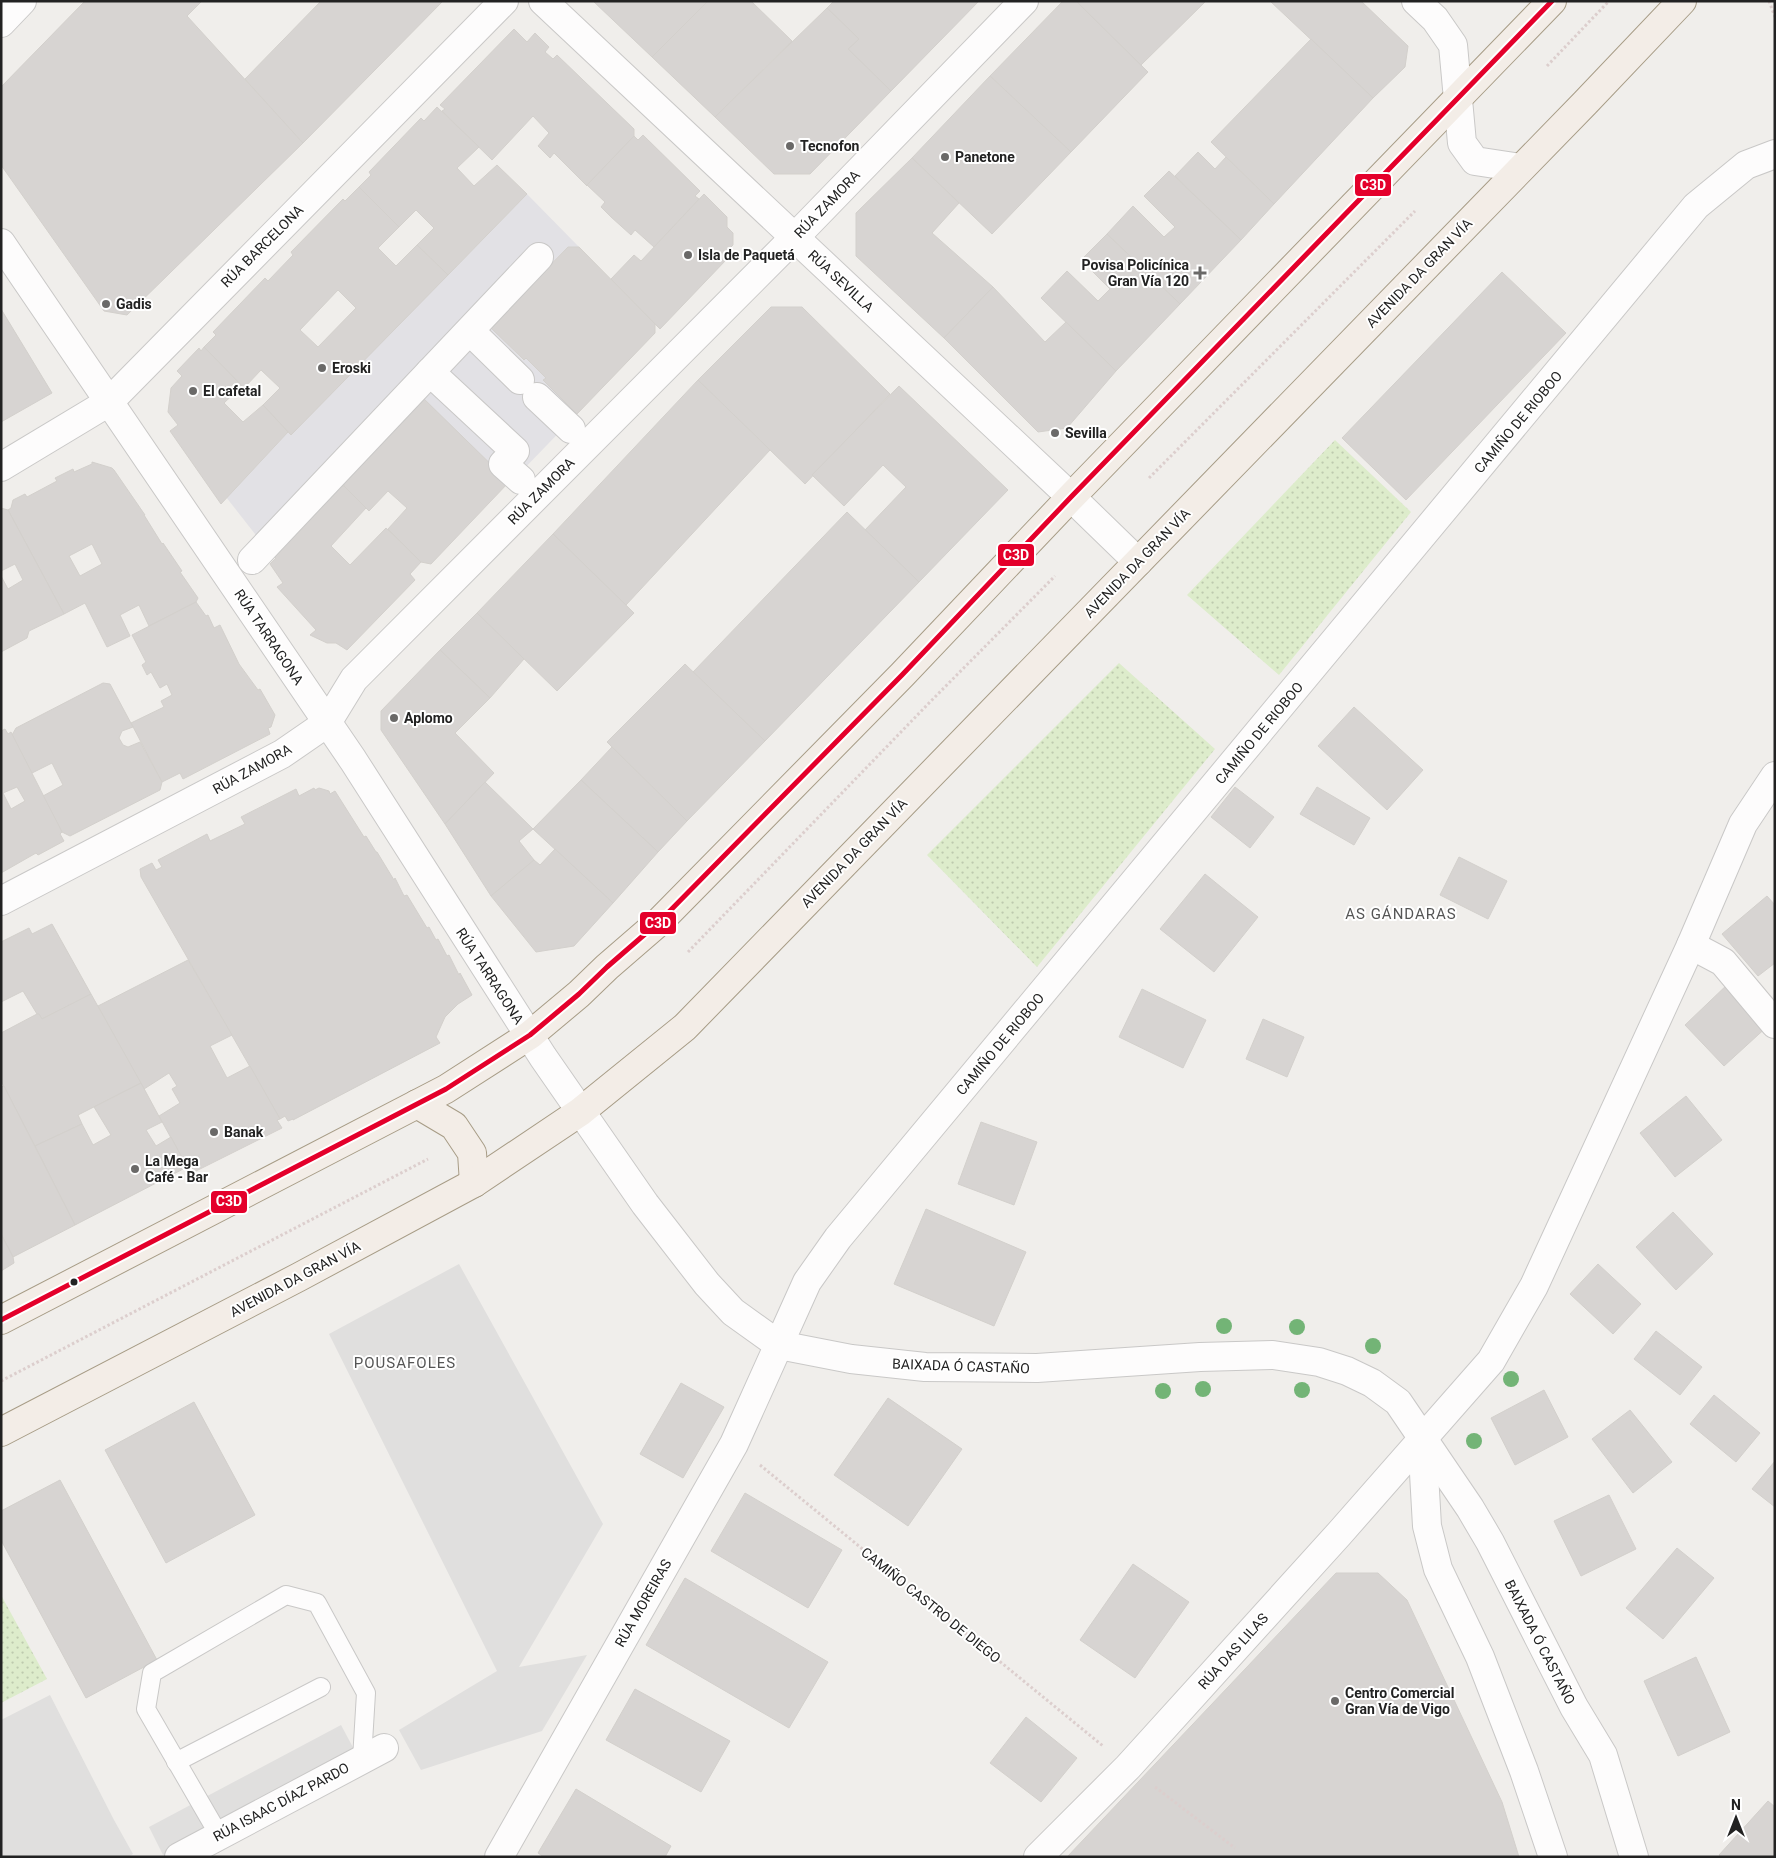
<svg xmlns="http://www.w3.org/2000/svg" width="1776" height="1858" viewBox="0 0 1776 1858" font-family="Roboto,sans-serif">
	<defs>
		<pattern id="grass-dots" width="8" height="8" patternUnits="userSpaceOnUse" patternTransform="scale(1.25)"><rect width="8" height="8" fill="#ddeccb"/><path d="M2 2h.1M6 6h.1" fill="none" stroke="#bdcaae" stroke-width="1.8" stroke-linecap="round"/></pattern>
	</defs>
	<rect width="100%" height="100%" fill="#f0eeeb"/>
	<!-- grass -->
	<g fill="url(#grass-dots)">
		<polygon points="1335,440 1411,512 1279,675 1187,595"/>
		<polygon points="1119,663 1215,749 1037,967 927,855"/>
		<polygon points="1,1595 47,1679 1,1703"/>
	</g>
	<!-- parking -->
	<g fill="#e0dfde">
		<polygon points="459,1264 603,1524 519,1667 587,1655 542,1731 421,1770 399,1730 497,1671 329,1334"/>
		<polygon points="50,1695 114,1820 133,1854 128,1857 1,1857 1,1720"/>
		<polygon points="341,1725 356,1753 163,1855 149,1827"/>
	</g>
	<!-- plaza -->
	<polygon fill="#e2e1e5" points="527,194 579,247 568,247 491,327 523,360 526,358 546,378 543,380 577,414 517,476 343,477 344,486 270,553 226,497 288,432 291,434"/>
	<!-- building -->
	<g fill="#d7d4d2" stroke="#d3d0cc" fill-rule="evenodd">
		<polygon points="85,1 202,1 187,16 303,143 127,315 104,311 1,165 1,87"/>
		<polygon points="321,1 443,1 303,143 245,79"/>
		<polygon points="593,1 708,1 652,57"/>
		<polygon points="708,1 751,1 792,41 715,117 652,57"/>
		<polygon points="834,1 979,1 891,91 848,49 859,39 827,8"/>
		<polygon points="1063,1 1076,1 1148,72 1071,152 990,76"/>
		<polygon points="1076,1 1206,1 1141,65"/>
		<polygon points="1270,1 1361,1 1408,46 1405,67 1373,98"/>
		<polygon points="827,8 859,39 848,49 891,91 810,174 774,174 715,117"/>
		<polygon points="514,29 527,42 535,33 549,47 545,52 553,59 557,55 634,129 634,136 587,186 554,153 550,158 538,146 549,133 533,116 492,160 442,111 445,109 440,105"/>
		<polygon points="1311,39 1373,98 1274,204 1211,142"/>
		<polygon points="990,76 1071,152 992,234 912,158"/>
		<polygon points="437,107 479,147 457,168 474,186 497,165 527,194 448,275 417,245 434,228 416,210 399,227 359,187 371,175 369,172 421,118 424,121"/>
		<polygon points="643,135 700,191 695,196 699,199 654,247 635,230 631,235 611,217 601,207 605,202 587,185 634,136 638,140"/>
		<polygon points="1198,152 1215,169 1226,157 1274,204 1241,240 1175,176"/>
		<polygon points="912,158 959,203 932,233 993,287 944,338 856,256 856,213"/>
		<polygon points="1169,171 1241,240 1180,304 1107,234 1133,206 1164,237 1175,227 1144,196"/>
		<path d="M359 187 399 227 378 248 396 266 417 245 448 275 291 435 263 405 280 388 261 370 244 388 204 347 216 335 213 332 265 278 268 281 293 255 291 252 343 199 345 201ZM338 290 356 308 318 347 300 330Z"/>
		<polygon points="704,194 727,217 727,227 733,233 733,245 727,251 726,260 660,329 611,279 634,255 641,261"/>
		<polygon points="1107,234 1180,304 1116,371 1041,298 1067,271 1098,301 1110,289 1081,260"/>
		<polygon points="568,247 579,247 655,324 655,333 577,414 543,380 546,378 526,358 524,360 490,327"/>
		<polygon points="1502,272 1566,333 1406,500 1342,438"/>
		<polygon points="993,287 1045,342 1066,322 1116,371 1067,428 1038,432 944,338"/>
		<polygon points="771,307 802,307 890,394 805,484 698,380"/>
		<polygon points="1,309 52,393 1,422"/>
		<polygon points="204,347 242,386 224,403 243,422 263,405 288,432 221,504 170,431 178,425 168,412 171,388 182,376 177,371 199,348 201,351"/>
		<polygon points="698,380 770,450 626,605 553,534"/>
		<polygon points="899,386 1008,490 919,582 865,530 906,487 883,465 844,506 812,475"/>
		<polygon points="421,396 509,482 431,564 421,562 388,529 407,508 388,491 369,511 344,486 343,477"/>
		<path d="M92 462 112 468 114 470 145 515H144L162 544 163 543 182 571 180 572 198 598 196 602 149 626 139 605 120 615 130 636 107 647 85 603 64 614 8 510 11 508 13 500 25 494 27 497 57 481 55 478 73 469 74 472 92 464ZM92 544 102 564 80 576 69 556Z"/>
		<polygon points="335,485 344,486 366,508 331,546 350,565 386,528 421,562 410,574 415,580 347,650 336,643 327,643 310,635 316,630 277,587 283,583 270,564 276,558 270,553"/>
		<polygon points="1,508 8,510 64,614 29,631 27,638 1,652 1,576 8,589 23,580 15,564 1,571"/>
		<polygon points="847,512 919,582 765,741 693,672"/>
		<polygon points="553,534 634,613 557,691 477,613"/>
		<polygon points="196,602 206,616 208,615 214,628 220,625 239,664 258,690 260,689 275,715 271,727 268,728 270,734 183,779 180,773 162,782 131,723 164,707 161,701 172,695 167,684 160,688 151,672 147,675 142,665 146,662 132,635"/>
		<polygon points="477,613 524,659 490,698 440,650"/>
		<polygon points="440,650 490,698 455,733 494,773 445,824 381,730 381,711"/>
		<polygon points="685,664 765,741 687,821 607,742"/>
		<polygon points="103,683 110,684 133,727 122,731 119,738 123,745 128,747 140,742 162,782 160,790 70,836 62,832 43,796 63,785 52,763 32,773 12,735 16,728"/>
		<polygon points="1354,707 1423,770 1387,810 1318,746"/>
		<path d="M5 729 8 734 11 732 13 736 62 832 60 834 64 841 38 855 36 853 1 873V731ZM17 787 25 801 11 809 3 793Z"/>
		<polygon points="612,747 687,821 658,852 581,780"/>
		<polygon points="581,780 658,852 613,903 533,829"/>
		<polygon points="485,782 533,829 519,841 534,860 491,896 445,824"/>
		<polygon points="1235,787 1274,817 1250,848 1211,817"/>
		<polygon points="1317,787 1370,818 1354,845 1300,814"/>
		<polygon points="314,788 315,790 319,788 329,791 330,794 335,791 364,837 366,836 376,852 377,852 394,880 395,878 404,896 407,895 427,928 429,927 436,940 438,939 447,956 449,955 459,975 460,973 472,995 458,1004 445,1017 436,1037 440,1043 293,1120 293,1119 288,1121 285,1116 280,1119 141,877 140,869 152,863 156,870 162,867 158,860 207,834 210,841 245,824 241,817 296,789 299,796"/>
		<polygon points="555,849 613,903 574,946 536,952 491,896 534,860 540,865"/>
		<polygon points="1459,857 1507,881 1488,919 1440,895"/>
		<polygon points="1205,874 1258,917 1214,972 1160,929"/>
		<polygon points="1767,896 1775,905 1775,963 1758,976 1722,934"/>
		<polygon points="52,924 91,994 42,1019 39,1014 37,1014 23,991 1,1002 1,942 29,928 32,934"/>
		<polygon points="188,960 232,1035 210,1046 227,1078 250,1066 280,1119 277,1120 282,1128 194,1172 191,1165 187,1167 159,1116 180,1103 172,1089 177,1086 169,1073 144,1089 98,1006"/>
		<polygon points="1730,982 1770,1024 1724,1066 1685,1025"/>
		<polygon points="1142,989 1206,1020 1183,1068 1119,1037"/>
		<polygon points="91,994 141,1083 78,1115 82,1124 35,1146 1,1081 1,1033 37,1014 39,1014 42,1019"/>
		<polygon points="1263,1019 1304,1037 1287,1077 1246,1059"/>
		<polygon points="141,1083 162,1122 146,1130 156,1146 171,1137 187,1167 75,1225 35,1146 82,1124 93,1145 111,1135 94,1107"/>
		<polygon points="4,1086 75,1225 13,1257 1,1234 1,1087"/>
		<polygon points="1686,1096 1722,1140 1675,1177 1640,1133"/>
		<polygon points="981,1122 1037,1142 1014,1205 958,1184"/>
		<polygon points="926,1209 1026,1252 994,1326 894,1284"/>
		<polygon points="1673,1212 1713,1254 1676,1290 1636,1247"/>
		<polygon points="1,1234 13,1257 14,1263 1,1271"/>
		<polygon points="1598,1264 1641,1304 1613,1334 1570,1294"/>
		<polygon points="1656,1331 1702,1367 1680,1395 1634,1359"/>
		<polygon points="681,1383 724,1407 683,1478 640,1454"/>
		<polygon points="1544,1390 1568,1437 1515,1465 1491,1418"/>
		<polygon points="1714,1395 1760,1433 1736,1462 1690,1424"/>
		<polygon points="888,1398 962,1449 908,1526 834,1475"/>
		<polygon points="194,1402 255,1515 166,1563 105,1450"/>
		<polygon points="1630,1410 1672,1462 1633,1493 1592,1439"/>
		<polygon points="1775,1461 1775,1507 1752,1489"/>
		<polygon points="60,1480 157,1660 86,1698 1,1540 1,1511"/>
		<polygon points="745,1493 842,1550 808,1608 711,1551"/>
		<polygon points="1609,1495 1636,1549 1581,1576 1554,1521"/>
		<polygon points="1677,1548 1714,1578 1663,1639 1626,1608"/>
		<polygon points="1133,1564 1189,1602 1135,1678 1080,1640"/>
		<polygon points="1336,1573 1378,1573 1407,1600 1502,1802 1519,1857 1067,1857"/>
		<polygon points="685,1578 828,1662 789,1728 646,1645"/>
		<polygon points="1696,1657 1730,1732 1678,1756 1644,1681"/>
		<polygon points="635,1689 730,1741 701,1792 606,1740"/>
		<polygon points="1026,1717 1077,1758 1041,1802 990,1763"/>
		<polygon points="576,1789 671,1846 665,1857 544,1857 538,1853"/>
		<polygon points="1768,1801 1775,1807 1775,1856 1721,1857 1719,1855"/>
	</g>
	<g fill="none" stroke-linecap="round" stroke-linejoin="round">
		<defs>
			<g id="lane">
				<polyline points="176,1762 321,1687"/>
				<polyline points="219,1835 146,1709 152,1673 286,1595 317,1603 366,1693 362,1759"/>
			</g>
			<g id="street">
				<polyline points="543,1 1071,497 1138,562"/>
				<polyline points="1416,1 1435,19 1453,45 1462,143 1475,161 1521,168"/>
				<polyline points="1,23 22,1"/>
				<polyline points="1,243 353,760 543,1057 645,1204 707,1284 733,1312 779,1345 851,1359 925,1367 1037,1368 1200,1357 1273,1355 1319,1362 1347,1371 1372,1383 1398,1402 1470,1508 1490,1542 1574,1707 1603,1755 1634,1857"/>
				<polyline points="470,331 520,380"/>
				<polyline points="430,372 515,451 503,464 521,480"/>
				<polyline points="537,397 571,429"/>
				<polyline points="1,467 109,402 504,1"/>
				<polyline points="252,560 539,257"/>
				<polyline points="1,901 282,754 327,723 354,679 795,237 1024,1"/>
				<polyline points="1691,945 1723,962 1775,1024"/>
				<polyline points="1422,1438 1427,1526 1438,1569 1480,1657 1524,1771 1553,1857"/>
				<polyline points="179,1857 384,1748"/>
				<polyline points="499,1857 734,1444 807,1282 838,1238 1696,206 1746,165 1775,154"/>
				<polyline points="1038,1857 1128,1767 1339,1534 1491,1361 1534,1286 1691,945 1743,824 1775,776"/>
			</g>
			<g id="primary">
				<polyline points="417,1104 454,1126 472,1153 474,1183"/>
				<polyline points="1,1320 446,1089 530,1035 579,994 607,967 659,922 902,675 1071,497 1552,1"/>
				<polyline points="1,1432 299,1277 474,1183 580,1112 685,1027 1585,103 1682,1"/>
			</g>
		</defs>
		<!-- lane casing -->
		<use href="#lane" stroke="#c9c8c7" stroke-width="20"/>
		<!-- street casing -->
		<use href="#street" stroke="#c9c8c7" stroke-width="30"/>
		<!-- primary casing -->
		<use href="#primary" stroke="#a79c86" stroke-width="30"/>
		<!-- path -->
		<g stroke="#dccecd" stroke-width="3" stroke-dasharray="2.5 2.5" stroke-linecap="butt">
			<polyline points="1769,1 1775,17"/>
			<polyline points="1547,66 1609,1"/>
			<polyline points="1149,478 1415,211"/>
			<polyline points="688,952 930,702 1055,576"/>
			<polyline points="1,1381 428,1159"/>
			<polyline points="760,1465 1103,1746"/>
			<polyline points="1155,1787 1235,1848"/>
		</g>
		<!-- lane -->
		<use href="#lane" stroke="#fdfcfc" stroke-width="18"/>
		<!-- street -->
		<use href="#street" stroke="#fdfcfc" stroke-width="28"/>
		<!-- primary -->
		<use href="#primary" stroke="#f3ede7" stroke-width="28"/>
		<defs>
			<polyline id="bus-1" points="1,1320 446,1089 530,1035 579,994 607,967 659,922 902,675 1071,497 1552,1"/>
		</defs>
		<!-- bus-1 casing -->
		<use href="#bus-1" stroke="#fff" stroke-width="9"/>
		<!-- bus-1 -->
		<use href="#bus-1" stroke="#e4002b" stroke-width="5"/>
	</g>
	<!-- trees -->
	<g fill="#73b476">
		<circle cx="1224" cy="1326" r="8"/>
		<circle cx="1297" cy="1327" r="8"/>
		<circle cx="1373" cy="1346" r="8"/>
		<circle cx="1511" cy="1379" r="8"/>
		<circle cx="1203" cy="1389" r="8"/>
		<circle cx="1302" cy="1390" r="8"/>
		<circle cx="1163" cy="1391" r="8"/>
		<circle cx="1474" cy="1441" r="8"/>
	</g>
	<!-- markers -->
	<g fill="#6a6968" stroke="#fff" stroke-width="2">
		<circle cx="790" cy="146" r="5"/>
		<circle cx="945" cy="157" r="5"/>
		<circle cx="688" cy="255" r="5"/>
		<path d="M1197.5 265.5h5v5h5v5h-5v5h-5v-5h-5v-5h5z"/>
		<circle cx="106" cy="304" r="5"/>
		<circle cx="322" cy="368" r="5"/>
		<circle cx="193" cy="391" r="5"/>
		<circle cx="1055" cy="433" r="5"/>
		<circle cx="394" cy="718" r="5"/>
		<circle cx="214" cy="1132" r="5"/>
		<circle cx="135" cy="1169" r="5"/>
		<circle cx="1335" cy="1701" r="5"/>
	</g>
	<circle fill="#222" stroke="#fff" stroke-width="2" cx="74" cy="1282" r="4.5"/>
	<g text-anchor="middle" stroke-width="4" stroke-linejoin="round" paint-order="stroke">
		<!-- poi labels -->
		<g font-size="14" font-weight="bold" fill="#222" stroke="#fff" text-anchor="start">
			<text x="800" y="151">Tecnofon</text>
			<text x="955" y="162">Panetone</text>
			<text x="698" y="260">Isla de Paquetá</text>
			<text x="1189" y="270" text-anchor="end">Povisa Policínica<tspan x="1189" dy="16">Gran Vía 120</tspan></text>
			<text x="116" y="309">Gadis</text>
			<text x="332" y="373">Eroski</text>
			<text x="203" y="396">El cafetal</text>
			<text x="1065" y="438">Sevilla</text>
			<text x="404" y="723">Aplomo</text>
			<text x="224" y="1137">Banak</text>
			<text x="145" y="1166">La Mega<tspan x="145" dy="16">Café - Bar</tspan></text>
			<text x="1345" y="1698">Centro Comercial<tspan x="1345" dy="16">Gran Vía de Vigo</tspan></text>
		</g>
		<!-- street labels -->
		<g font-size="14" fill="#222" stroke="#fff">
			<text transform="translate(827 204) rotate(-46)" y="5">RÚA ZAMORA</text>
			<text transform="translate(262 246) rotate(-45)" y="5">RÚA BARCELONA</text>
			<text transform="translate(1419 273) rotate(-46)" y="5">AVENIDA DA GRAN VÍA</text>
			<text transform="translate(841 281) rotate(43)" y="5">RÚA SEVILLA</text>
			<text transform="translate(1518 422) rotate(-50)" y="5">CAMIÑO DE RIOBOO</text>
			<text transform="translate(541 491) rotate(-45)" y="5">RÚA ZAMORA</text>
			<text transform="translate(1137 563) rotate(-46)" y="5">AVENIDA DA GRAN VÍA</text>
			<text transform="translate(269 637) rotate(56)" y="5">RÚA TARRAGONA</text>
			<text transform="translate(1259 733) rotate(-50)" y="5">CAMIÑO DE RIOBOO</text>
			<text transform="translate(252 769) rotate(-29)" y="5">RÚA ZAMORA</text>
			<text transform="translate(854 853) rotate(-46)" y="5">AVENIDA DA GRAN VÍA</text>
			<text transform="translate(490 976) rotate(57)" y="5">RÚA TARRAGONA</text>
			<text transform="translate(1000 1044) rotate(-50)" y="5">CAMIÑO DE RIOBOO</text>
			<text transform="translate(295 1279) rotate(-28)" y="5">AVENIDA DA GRAN VÍA</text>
			<text transform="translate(961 1366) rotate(2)" y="5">BAIXADA Ó CASTAÑO</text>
			<text transform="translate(643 1603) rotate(-60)" y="5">RÚA MOREIRAS</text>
			<text transform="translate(931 1605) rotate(39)" y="5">CAMIÑO CASTRO DE DIEGO</text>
			<text transform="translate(1540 1642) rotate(63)" y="5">BAIXADA Ó CASTAÑO</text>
			<text transform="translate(1233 1651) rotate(-48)" y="5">RÚA DAS LILAS</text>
			<text transform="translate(281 1802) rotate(-28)" y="5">RÚA ISAAC DÍAZ PARDO</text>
		</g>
		<!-- neighbourhood labels -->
		<g font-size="15" letter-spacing="1" fill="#555" stroke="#fff">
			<text x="1401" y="919">AS GÁNDARAS</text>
			<text x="405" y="1368">POUSAFOLES</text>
		</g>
	</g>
	<g stroke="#fff" stroke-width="2">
		<rect x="1354" y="173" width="38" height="24" rx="5" fill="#e4002b"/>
		<rect x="997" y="543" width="38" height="24" rx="5" fill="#e4002b"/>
		<rect x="639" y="911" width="38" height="24" rx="5" fill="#e4002b"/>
		<rect x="210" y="1190" width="38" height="24" rx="5" fill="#e4002b"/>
	</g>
	<g font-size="14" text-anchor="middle" font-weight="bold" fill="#fff">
		<text x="1373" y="190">C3D</text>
		<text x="1016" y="560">C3D</text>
		<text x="658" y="928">C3D</text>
		<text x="229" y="1206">C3D</text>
	</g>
	<!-- border -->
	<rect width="1776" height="1858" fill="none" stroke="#222222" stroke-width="5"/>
	<!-- north arrow -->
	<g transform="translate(1736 1818)" stroke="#ffffff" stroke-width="4" paint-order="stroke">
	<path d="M0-4L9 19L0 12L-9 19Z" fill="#222222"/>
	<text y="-8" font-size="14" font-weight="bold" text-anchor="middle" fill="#222222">N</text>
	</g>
</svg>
